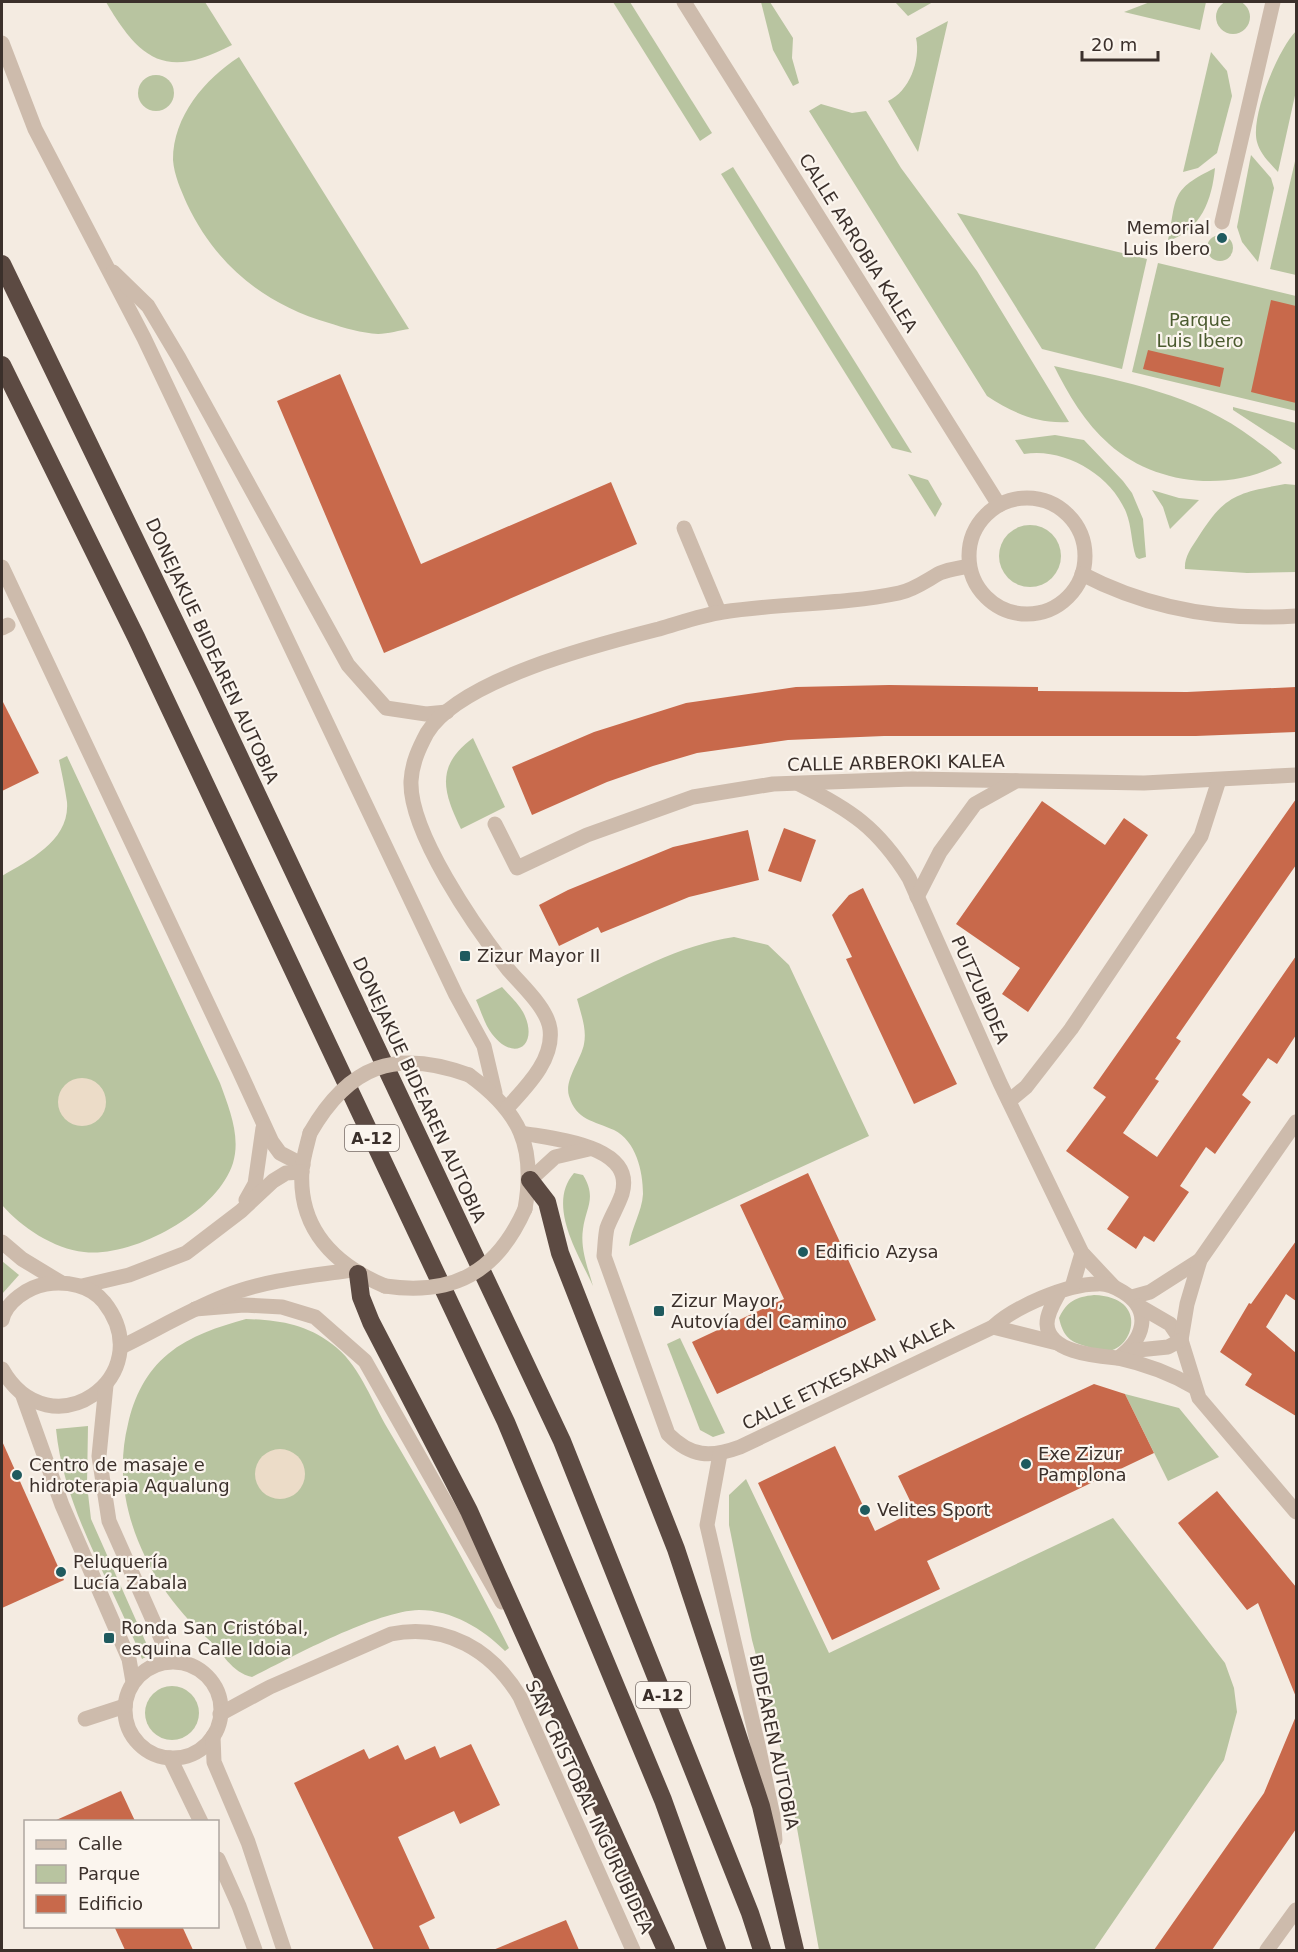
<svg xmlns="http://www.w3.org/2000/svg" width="1298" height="1952" viewBox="0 0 1298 1952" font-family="'DejaVu Sans',sans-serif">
	<rect width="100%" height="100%" fill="#f4ebe1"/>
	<!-- green -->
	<g fill="#b8c4a0">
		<circle cx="1233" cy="17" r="17"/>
		<path d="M106 2H205L232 45C167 79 141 62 106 2Z"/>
		<polygon points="613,2 630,2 712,133 700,141"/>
		<polygon points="761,2 770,2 793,38 792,58 799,83 793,86 773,50"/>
		<polygon points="895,2 933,2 908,16"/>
		<polygon points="1150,2 1206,2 1200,30 1124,12"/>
		<path d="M948 21 918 152 888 101C909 92 921 60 916 38Z"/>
		<path d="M1296 31V91L1278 172C1270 163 1260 154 1257 142 1250 117 1278 49 1296 31Z"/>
		<polygon points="1211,52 1227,71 1232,96 1217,153 1198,168 1183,172"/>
		<path d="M239 57 409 329C400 330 388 334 378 334 362 333 344 328 329 323 264 304 216 265 187 204 181 190 174 175 173 160 173 116 205 79 239 57Z"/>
		<circle cx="156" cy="93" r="18"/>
		<path d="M821 104 852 113 866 111 901 168 977 271 1069 422C1037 424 1013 413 987 396L809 111Z"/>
		<polygon points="1251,155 1271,178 1274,188 1258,262 1242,242 1237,227"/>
		<polygon points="1296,157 1296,275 1270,269"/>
		<polygon points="733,167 912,453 892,448 721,174"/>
		<path d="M1215 168C1212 200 1201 230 1168 241 1177 196 1170 190 1215 168Z"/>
		<polygon points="957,213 1147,259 1122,369 1042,349"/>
		<circle cx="1220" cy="248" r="13"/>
		<polygon points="1158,263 1296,296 1296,411 1132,372"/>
		<path d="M1054 366C1125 382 1195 394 1254 439 1263 446 1276 454 1282 463 1229 493 1154 485 1109 444 1085 423 1068 394 1054 366Z"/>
		<polygon points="1233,407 1296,423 1296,451 1233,410"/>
		<path d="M1055 435 1084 440 1123 481 1132 493 1143 519 1146 557 1139 559 1136 557C1131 542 1132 527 1126 512 1111 475 1064 447 1024 454L1015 440Z"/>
		<polygon points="908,474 928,480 942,504 935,517"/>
		<path d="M1285 484 1296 485V572L1247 573 1185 569C1184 558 1191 548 1197 539 1224 496 1235 493 1285 484Z"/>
		<polygon points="1152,490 1179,498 1199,500 1170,529 1163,507"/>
		<circle cx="1030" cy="556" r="31"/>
		<path d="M473 738 505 807 461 829C443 792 435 766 473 738Z"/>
		<path d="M67 756 220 1083C229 1108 241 1136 233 1163 218 1212 133 1258 84 1252 54 1249 21 1227 2 1205V876C29 860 70 841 67 802 65 788 62 774 59 760Z"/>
		<path d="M734 937 768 945 789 965 869 1136 629 1246C631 1228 642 1212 643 1194 643 1171 636 1141 614 1130 594 1121 576 1120 569 1096 564 1080 581 1060 584 1044 587 1029 581 1014 577 999 627 975 679 945 734 937Z"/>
		<path d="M502 987C509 995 518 1003 523 1012 540 1044 515 1064 492 1034 485 1025 481 1011 476 1000Z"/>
		<path d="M574 1173 583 1175C597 1198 586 1207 583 1229 580 1249 588 1268 593 1286 579 1255 546 1205 574 1173Z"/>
		<polygon points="2,1261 19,1275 2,1294"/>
		<path d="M1094 1295C1150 1297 1133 1349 1108 1351 1101 1351 1091 1348 1085 1346 1068 1341 1063 1335 1059 1318 1067 1301 1076 1297 1094 1295Z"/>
		<path d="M246 1319C278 1320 306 1324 332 1344 358 1363 370 1397 385 1424 429 1498 471 1572 509 1648L505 1651C483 1629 452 1610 419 1610 376 1611 292 1657 252 1677 232 1673 222 1652 208 1639 149 1586 108 1504 128 1424 134 1397 146 1372 168 1354 191 1335 218 1327 246 1319Z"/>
		<polygon points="680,1338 725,1433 713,1437 700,1430 667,1344"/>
		<polygon points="1125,1394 1179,1408 1219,1457 1168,1481"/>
		<path d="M88 1426 87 1485 91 1519 151 1654 142 1659C113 1584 64 1511 56 1429Z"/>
		<polygon points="746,1479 829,1653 1113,1518 1225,1663 1234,1688 1237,1712 1224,1760 1094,1950 819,1950 787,1773 752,1640 729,1525 729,1495"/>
		<circle cx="172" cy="1713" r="27"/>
	</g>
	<!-- plaza -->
	<g fill="#ecdcc8">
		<circle cx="82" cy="1102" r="24"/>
		<circle cx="280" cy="1474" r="25"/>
	</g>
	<!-- building -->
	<g fill="#c8694b">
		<polygon points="1271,300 1296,306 1296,403 1251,392"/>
		<polygon points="1148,350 1224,368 1220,387 1143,369"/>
		<polygon points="340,374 421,564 611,482 637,544 384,653 277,401"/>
		<polygon points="889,685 1038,687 1038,691 1187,692 1296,687 1296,732 1196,736 884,736 788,740 697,753 653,766 607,782 532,815 512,767 594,732 686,703 796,687"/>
		<polygon points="2,700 39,773 2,791"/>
		<polygon points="1296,799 1296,865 1176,1038 1181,1041 1155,1079 1159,1081 1123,1133 1157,1157 1296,956 1296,1035 1277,1064 1268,1058 1242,1095 1251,1102 1215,1154 1206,1147 1180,1186 1189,1192 1154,1242 1144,1236 1136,1249 1107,1229 1129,1197 1066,1151 1106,1097 1093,1088"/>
		<polygon points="1042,801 1105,845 1124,818 1148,835 1028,1012 1002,994 1020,968 956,924"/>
		<polygon points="784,828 816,840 801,882 768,871"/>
		<polygon points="748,830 759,880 689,897 601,933 598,927 559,946 539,905 568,890 673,847"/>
		<polygon points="863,888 957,1084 914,1104 846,959 852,957 832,915 849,895"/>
		<polygon points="808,1173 876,1320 717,1394 692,1342 784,1299 740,1205"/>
		<polygon points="1296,1241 1296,1301 1286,1294 1266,1327 1296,1353 1296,1416 1245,1385 1252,1374 1220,1352 1249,1303 1251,1304"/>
		<polygon points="1094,1384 1125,1394 1154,1453 927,1561 940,1589 832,1640 758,1483 835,1446 875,1531 915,1511 898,1476"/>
		<polygon points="2,1441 64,1580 2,1608"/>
		<polygon points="1217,1491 1296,1587 1296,1697 1258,1603 1247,1610 1178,1523"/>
		<polygon points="1296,1716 1296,1829 1212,1950 1154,1950 1264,1793"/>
		<polygon points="471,1744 500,1805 460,1824 454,1811 398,1837 435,1918 419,1926 430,1950 374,1950 294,1783 364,1749 369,1759 398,1745 405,1760 435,1746 440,1758"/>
		<polygon points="121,1791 135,1821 54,1821"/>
		<polygon points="566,1920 579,1950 493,1950"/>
		<polygon points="114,1926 182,1926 193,1950 125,1950"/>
	</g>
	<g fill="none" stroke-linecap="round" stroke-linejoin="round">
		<!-- minor -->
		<g stroke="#cdbbac" stroke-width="15">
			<polyline points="684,2 999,505"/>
			<polyline points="2,43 35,129 144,338 456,995 484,1046 495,1093"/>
			<polyline points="1222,222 1273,2"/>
			<polyline points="113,272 148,306 179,358 348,665 386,708 426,714 447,712"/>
			<circle cx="1027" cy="556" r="58"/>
			<polyline points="684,528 719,612"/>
			<polyline points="2,567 239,1070 272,1142 280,1153 303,1165"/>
			<path d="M1082 574C1149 609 1221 621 1296 616"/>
			<polyline points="2,628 8,625"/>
			<path d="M799 784C851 810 878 828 909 878L1000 1083 1082 1253 1113 1286"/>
			<polyline points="495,824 517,868 587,835 693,797 773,784 912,779 1144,783 1296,775"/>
			<polyline points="917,897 940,852 975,804 1016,781"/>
			<path d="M469 1075C520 1112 536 1146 525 1209"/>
			<polyline points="1009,1101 1026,1087 1071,1029 1201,836 1219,780"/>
			<path d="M508 1107C526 1087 554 1060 550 1029 547 1007 520 984 507 968 475 927 409 832 411 781 412 763 419 748 427 733 460 679 600 644 659 629 680 623 702 615 723 612 781 603 841 605 899 593 914 590 927 580 940 573 949 569 960 568 969 566"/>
			<path d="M310 1133C307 1145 303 1158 302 1170 298 1229 335 1265 385 1286"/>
			<path d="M522 1133C554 1139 636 1145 622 1194 618 1206 611 1217 607 1228 605 1237 605 1247 604 1256L668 1434C691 1457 710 1458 740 1447L993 1327C1014 1307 1067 1284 1097 1284 1107 1283 1115 1287 1123 1292 1154 1311 1143 1340 1118 1358 1097 1356 1048 1353 1047 1324 1047 1313 1054 1302 1059 1293"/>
			<polyline points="530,1180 555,1157 589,1149"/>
			<polyline points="246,1200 255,1184 263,1128"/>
			<polyline points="2,1242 22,1259 60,1282"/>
			<polyline points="82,1286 129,1275 186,1253 241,1211 273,1181 286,1173 302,1172"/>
			<polyline points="1072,1287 1082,1253"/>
			<polyline points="1132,1297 1150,1292 1200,1260"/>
			<polyline points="1139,1306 1170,1324 1181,1340 1199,1398 1296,1512"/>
			<polyline points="195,1309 244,1305 282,1307 315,1317 365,1361 502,1602"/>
			<path d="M2 1320C6 1302 28 1287 46 1284 67 1281 90 1285 104 1302 162 1376 50 1454 2 1369"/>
			<polyline points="993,1327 1057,1343"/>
			<polyline points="1181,1340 1187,1304 1200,1260 1296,1122"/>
			<path d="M121 1347C156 1330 189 1310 225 1296 265 1280 310 1276 352 1270"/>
			<polyline points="1128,1351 1168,1347 1181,1340"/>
			<path d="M1118 1358C1145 1364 1170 1373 1194 1387"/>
			<polyline points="106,1385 99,1456 109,1521 171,1661"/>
			<polyline points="23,1396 62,1505 129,1659 133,1682"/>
			<polyline points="720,1454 707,1525 758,1745 773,1816 775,1840"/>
			<circle cx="173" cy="1710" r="48"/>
			<path d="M220 1714 270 1687 391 1634C446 1623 492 1650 520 1697L633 1950"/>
			<polyline points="85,1719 125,1706"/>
			<polyline points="213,1736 214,1762 248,1842 284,1950"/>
			<polyline points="170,1758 201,1822"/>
			<polyline points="218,1859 239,1906 255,1950"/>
			<polyline points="1267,1950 1296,1910"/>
		</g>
		<!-- highway -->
		<g stroke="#5c4a42" stroke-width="18">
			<polyline points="2,264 206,686 562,1441 750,1913 762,1950"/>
			<polyline points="2,365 136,637 506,1422 663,1800 717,1950"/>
			<polyline points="530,1180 547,1202 560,1253 676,1549 761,1806 795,1950"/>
			<polyline points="358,1274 361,1297 371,1322 469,1511 666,1950"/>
		</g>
		<!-- minor-bridge -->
		<g stroke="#cdbbac" stroke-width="15">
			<path d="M310 1133C349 1065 396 1048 469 1075"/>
			<path d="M385 1286C454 1296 497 1272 525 1209"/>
		</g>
	</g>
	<!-- markers -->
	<g fill="#1f5a5e" stroke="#fbf5ee" stroke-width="2">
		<circle cx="1222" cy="238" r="6"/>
		<rect x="459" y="950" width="12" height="12" rx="3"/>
		<circle cx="803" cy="1252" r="6"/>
		<rect x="653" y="1305" width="12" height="12" rx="3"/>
		<circle cx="1026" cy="1464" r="6"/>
		<circle cx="17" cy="1475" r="6"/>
		<circle cx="865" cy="1510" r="6"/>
		<circle cx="61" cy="1572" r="6"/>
		<rect x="103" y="1632" width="12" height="12" rx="3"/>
	</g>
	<g text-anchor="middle" stroke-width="4.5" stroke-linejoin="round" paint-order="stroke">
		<!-- shield labels -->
		<g fill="#fbf5ee" stroke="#756b66" stroke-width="1.5">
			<rect x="345" y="1125" width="54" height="26" rx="4.5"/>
			<rect x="636" y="1682" width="54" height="26" rx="4.5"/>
		</g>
		<g font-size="16" font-weight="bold" fill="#3b302b">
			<text x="372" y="1144">A-12</text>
			<text x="663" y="1701">A-12</text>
		</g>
		<!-- poi labels -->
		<g font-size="18" fill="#3b302b" stroke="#fbf5ee" text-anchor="start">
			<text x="1210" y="234" text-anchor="end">Memorial<tspan x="1210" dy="21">Luis Ibero</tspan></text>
			<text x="477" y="962">Zizur Mayor II</text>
			<text x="815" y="1258">Edificio Azysa</text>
			<text x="671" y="1307">Zizur Mayor,<tspan x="671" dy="21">Autovía del Camino</tspan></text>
			<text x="1038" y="1460">Exe Zizur<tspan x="1038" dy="21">Pamplona</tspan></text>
			<text x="29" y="1471">Centro de masaje e<tspan x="29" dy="21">hidroterapia Aqualung</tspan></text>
			<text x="877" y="1516">Velites Sport</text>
			<text x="73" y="1568">Peluquería<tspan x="73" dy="21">Lucía Zabala</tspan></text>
			<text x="121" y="1634">Ronda San Cristóbal,<tspan x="121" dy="21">esquina Calle Idoia</tspan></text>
		</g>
		<!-- street labels -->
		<g font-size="18" fill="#3b302b" stroke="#fbf5ee">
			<text transform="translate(858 243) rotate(58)" y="6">CALLE ARROBIA KALEA</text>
			<text transform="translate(212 651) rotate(65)" y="6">DONEJAKUE BIDEAREN AUTOBIA</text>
			<text transform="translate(896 763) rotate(-1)" y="6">CALLE ARBEROKI KALEA</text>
			<text transform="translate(980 990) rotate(66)" y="6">PUTZUBIDEA</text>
			<text transform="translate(419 1090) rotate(65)" y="6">DONEJAKUE BIDEAREN AUTOBIA</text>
			<text transform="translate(848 1374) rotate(-26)" y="6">CALLE ETXESAKAN KALEA</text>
			<text transform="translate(774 1742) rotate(78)" y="6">BIDEAREN AUTOBIA</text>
			<text transform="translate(589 1807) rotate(65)" y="6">SAN CRISTOBAL INGURUBIDEA</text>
		</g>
		<!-- park labels -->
		<g font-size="18" fill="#4a5a2e" stroke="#fbf5ee">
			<text x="1200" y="326">Parque<tspan x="1200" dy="21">Luis Ibero</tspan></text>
		</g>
	</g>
	<!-- border -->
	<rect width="1298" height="1952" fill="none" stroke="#3b302b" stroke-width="6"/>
	<!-- legend -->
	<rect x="24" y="1820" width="195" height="108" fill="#fbf5ee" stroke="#aea6a0" stroke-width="1.5"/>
	<rect x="36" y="1840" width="30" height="9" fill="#cdbbac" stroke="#aea6a0" stroke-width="1.5"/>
	<text x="78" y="1850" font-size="18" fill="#3b302b">Calle</text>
	<rect x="36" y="1865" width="30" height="18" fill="#b8c4a0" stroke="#aea6a0" stroke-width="1.5"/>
	<text x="78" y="1880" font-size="18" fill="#3b302b">Parque</text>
	<rect x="36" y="1895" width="30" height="18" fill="#c8694b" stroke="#aea6a0" stroke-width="1.5"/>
	<text x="78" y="1910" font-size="18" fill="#3b302b">Edificio</text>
	<!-- scale -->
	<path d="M1082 51v9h76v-9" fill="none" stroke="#3b302b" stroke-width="3"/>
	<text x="1091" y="51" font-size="18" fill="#3b302b" stroke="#fbf5ee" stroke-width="4.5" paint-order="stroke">20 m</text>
</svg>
